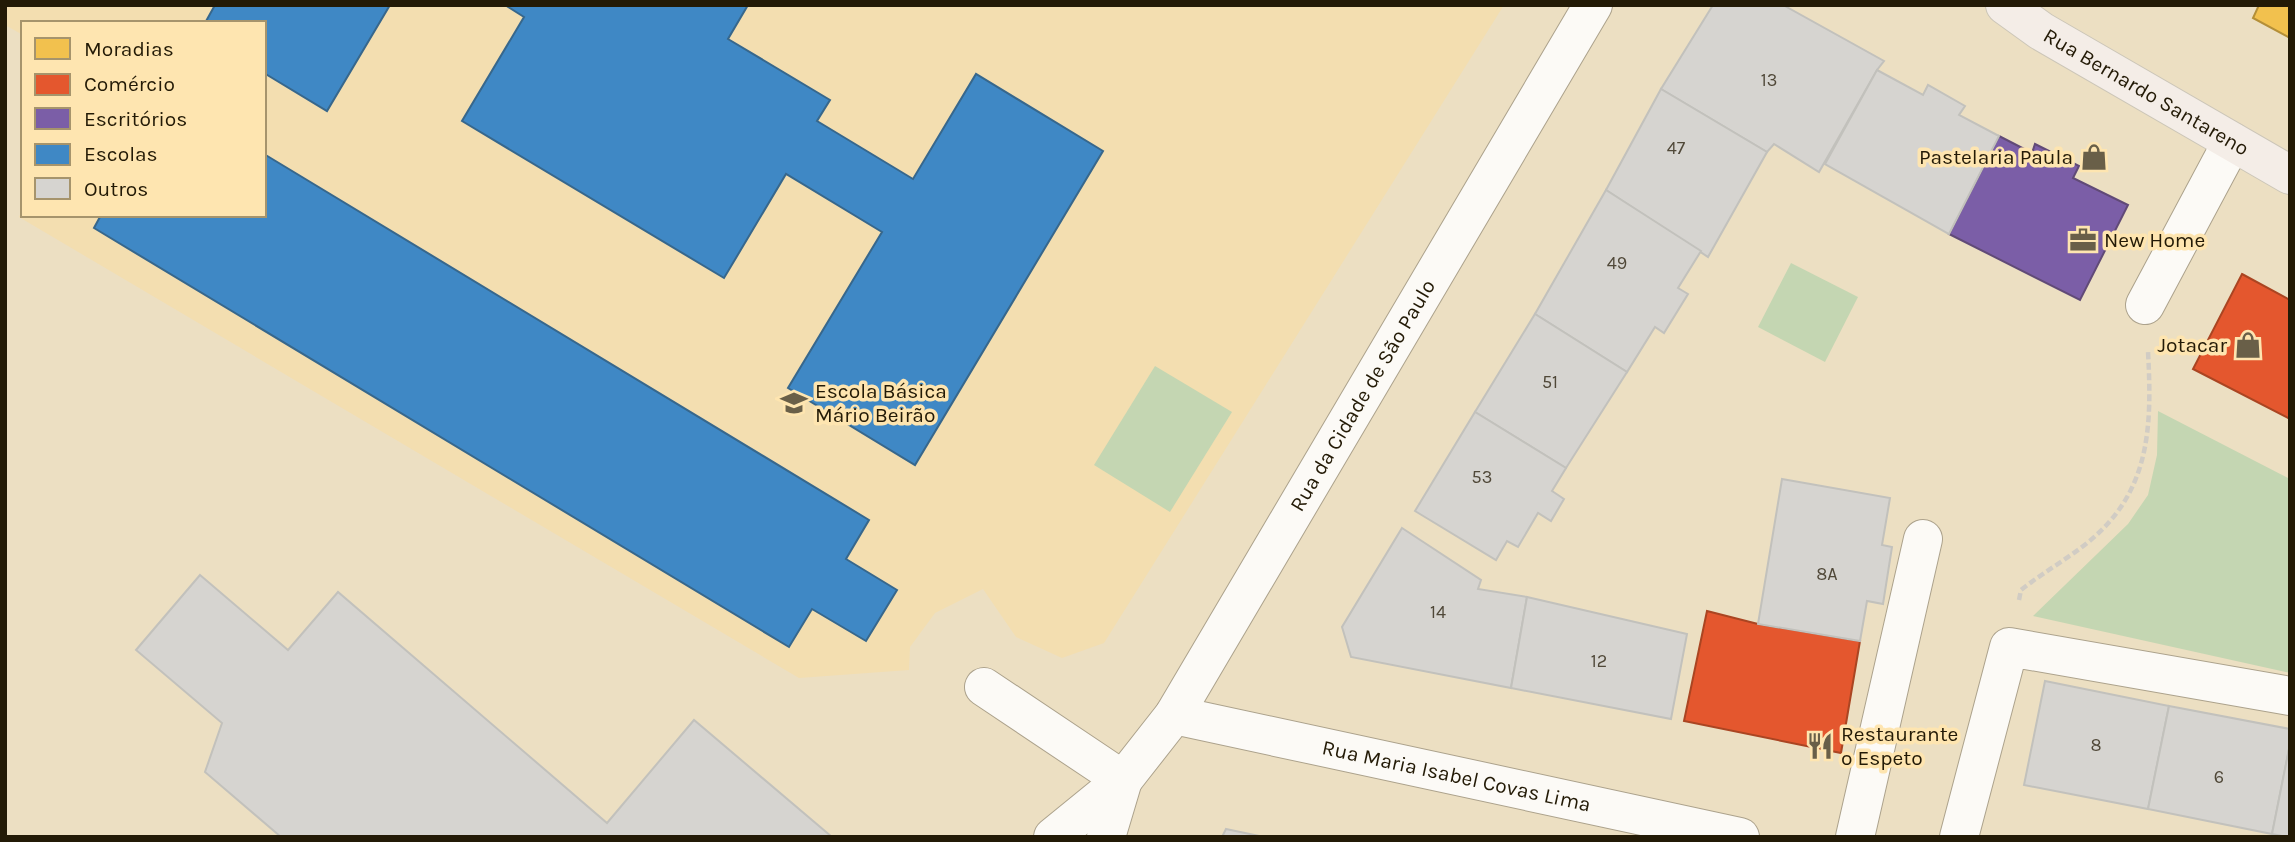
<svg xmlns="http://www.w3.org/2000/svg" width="2295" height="842" viewBox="0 0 2295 842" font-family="Karla,sans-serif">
	<rect width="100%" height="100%" fill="#ecdfc2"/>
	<!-- built -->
	<polygon fill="#f3deb0" points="5,5 1504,5 1104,643 1062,658 1016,637 983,589 935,613 910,647 909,670 799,678 19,217 23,209 23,215 264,215 264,23 23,23 23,35 5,25"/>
	<!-- green -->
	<g fill="#c4d6b2">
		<polygon points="1791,263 1858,297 1825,362 1758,327"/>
		<polygon points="1155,366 1232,412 1170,512 1094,465"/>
		<polygon points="2158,411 2290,479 2290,673 2033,616 2128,524 2148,495 2157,455"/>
	</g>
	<!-- homes -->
	<polygon fill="#f2c14e" stroke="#b48f38" stroke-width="2" points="2259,5 2290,5 2290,38 2253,18"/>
	<!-- shops -->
	<g fill="#e4572e" stroke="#aa4522" stroke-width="2">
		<polygon points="2242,274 2290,300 2290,419 2193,369"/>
		<polygon points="1707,611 1758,624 1860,641 1841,753 1684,721"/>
	</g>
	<!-- offices -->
	<polygon fill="#7b5ea7" stroke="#614a77" stroke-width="2" points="1999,136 2032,153 2035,144 2079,166 2073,178 2128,205 2080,300 1949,234"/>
	<!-- schools -->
	<g fill="#3f88c5" stroke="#37678c" stroke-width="2">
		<polygon points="215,5 390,5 327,111 264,73 264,23 205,23"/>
		<polygon points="505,5 748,5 728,39 830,100 817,121 913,179 976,74 1103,151 915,465 788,388 882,232 786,174 724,278 462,121 524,17"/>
		<polygon points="264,154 869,520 846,559 897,590 866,641 812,609 789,647 94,228 101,215 264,215"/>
	</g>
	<!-- building -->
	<g fill="#d6d4d0" stroke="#c2c1bc" stroke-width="2">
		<polygon points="1713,5 1783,5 1884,61 1877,70 1819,172 1774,144 1767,152 1661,89"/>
		<polygon points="1877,70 1923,95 1928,85 1965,106 1959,115 1999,136 1949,234 1825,164"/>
		<polygon points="1661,89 1767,152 1708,257 1606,190"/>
		<polygon points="1606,190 1701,251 1678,288 1688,294 1664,333 1655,327 1627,372 1535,314"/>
		<polygon points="1535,314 1627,372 1566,468 1475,412"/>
		<polygon points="1475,412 1566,468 1552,491 1564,499 1551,521 1538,513 1518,547 1507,541 1496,560 1415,511"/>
		<polygon points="1782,479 1890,498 1882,545 1892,547 1883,604 1867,601 1860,641 1758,624"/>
		<polygon points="1402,528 1481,580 1478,589 1527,597 1511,688 1351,657 1342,627"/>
		<polygon points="200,575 288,650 338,592 607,823 694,720 832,837 281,837 205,772 222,723 136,650"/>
		<polygon points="1527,597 1687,634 1671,719 1511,688"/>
		<polygon points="2045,681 2169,706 2148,809 2024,785"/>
		<polygon points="2169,706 2290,729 2290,744 2272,834 2148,809"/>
		<polygon points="2290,744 2290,837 2287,837 2272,834"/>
		<polygon points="1226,829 1264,837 1222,837"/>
	</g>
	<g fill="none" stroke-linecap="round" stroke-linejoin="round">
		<defs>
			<g id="minor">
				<polyline points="2145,305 2232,142"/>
				<polyline points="984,687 1123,780"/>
				<path id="s1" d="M1174 715 1740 837"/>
				<path id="s2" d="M1053 837 1123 780 1174 715 1593 5"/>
				<polyline points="1106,837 1123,780"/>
				<polyline points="1855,837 1923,539"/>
				<polyline points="1959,837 2009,647 2290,696"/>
			</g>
			<g id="major">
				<path id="s3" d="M2005 5 2041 31 2290 175"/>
			</g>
		</defs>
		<!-- minor casing -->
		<use href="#minor" stroke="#aca28c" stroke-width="40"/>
		<!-- major casing -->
		<use href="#major" stroke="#ccc6b8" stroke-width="40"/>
		<!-- path -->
		<path stroke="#d1ccc4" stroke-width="4.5" stroke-dasharray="7 3.5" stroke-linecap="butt" d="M2019 600 2021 590C2042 573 2066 560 2087 543 2151 492 2152 426 2148 351"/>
		<!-- minor -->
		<use href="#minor" stroke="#fcfaf6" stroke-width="38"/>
		<!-- major -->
		<use href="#major" stroke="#f4ede7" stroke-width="38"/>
	</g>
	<!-- icons -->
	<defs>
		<symbol id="shop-bare" viewBox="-9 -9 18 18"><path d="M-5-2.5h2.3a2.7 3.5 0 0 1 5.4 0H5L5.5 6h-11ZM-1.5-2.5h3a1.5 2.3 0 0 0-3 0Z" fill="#695f48" stroke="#fee5b0" stroke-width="2.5" paint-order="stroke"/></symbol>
		<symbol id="office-bare" viewBox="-9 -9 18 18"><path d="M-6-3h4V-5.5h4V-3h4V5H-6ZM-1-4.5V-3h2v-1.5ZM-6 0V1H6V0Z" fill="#695f48" stroke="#fee5b0" stroke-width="2.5" paint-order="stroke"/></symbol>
		<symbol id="school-bare" viewBox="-9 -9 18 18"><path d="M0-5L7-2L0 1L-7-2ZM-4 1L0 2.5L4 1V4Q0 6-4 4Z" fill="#695f48" stroke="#fee5b0" stroke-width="2.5" paint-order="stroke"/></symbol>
		<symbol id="restaurant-bare" viewBox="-9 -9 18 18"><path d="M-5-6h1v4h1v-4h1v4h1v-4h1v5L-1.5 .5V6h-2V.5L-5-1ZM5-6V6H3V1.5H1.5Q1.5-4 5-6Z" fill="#695f48" stroke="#fee5b0" stroke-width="2.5" paint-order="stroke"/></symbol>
	</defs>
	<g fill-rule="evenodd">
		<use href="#shop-bare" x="2075" y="138" width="38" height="38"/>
		<use href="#office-bare" x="2064" y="221" width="38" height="38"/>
		<use href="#shop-bare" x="2229" y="326" width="38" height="38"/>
		<use href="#school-bare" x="775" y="384" width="38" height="38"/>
		<use href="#restaurant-bare" x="1801" y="727" width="38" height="38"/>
	</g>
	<g text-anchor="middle" stroke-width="7" stroke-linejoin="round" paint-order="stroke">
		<!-- number labels -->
		<g font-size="18" fill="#504838">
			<text x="1769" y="86">13</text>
			<text x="1676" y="154">47</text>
			<text x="1617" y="269">49</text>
			<text x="1550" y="388">51</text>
			<text x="1482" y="483">53</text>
			<text x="1827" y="580">8A</text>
			<text x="1438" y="618">14</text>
			<text x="1599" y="667">12</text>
			<text x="2096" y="751">8</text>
			<text x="2219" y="783">6</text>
		</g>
		<!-- street labels -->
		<g font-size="21" fill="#231a06" stroke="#fee5b0">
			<text dy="7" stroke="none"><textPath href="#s3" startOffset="166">Rua Bernardo Santareno</textPath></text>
			<text dy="7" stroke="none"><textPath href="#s2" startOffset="544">Rua da Cidade de São Paulo</textPath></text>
			<text dy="7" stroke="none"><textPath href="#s1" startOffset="289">Rua Maria Isabel Covas Lima</textPath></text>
		</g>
		<!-- poi labels -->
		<g font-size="21" fill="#231a06" stroke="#fee5b0" text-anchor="start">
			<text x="2073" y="164" text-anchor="end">Pastelaria Paula</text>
			<text x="2104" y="247">New Home</text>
			<text x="2227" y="352" text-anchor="end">Jotacar</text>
			<text x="815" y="398">Escola Básica<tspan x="815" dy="24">Mário Beirão</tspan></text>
			<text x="1841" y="741">Restaurante<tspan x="1841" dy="24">o Espeto</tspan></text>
		</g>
	</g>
	<!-- border -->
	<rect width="2295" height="842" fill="none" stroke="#231a06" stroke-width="14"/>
	<!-- legend -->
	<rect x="21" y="21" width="245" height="196" fill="#fee5b0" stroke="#a6946c" stroke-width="2"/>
	<rect x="35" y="38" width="35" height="21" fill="#f2c14e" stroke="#a6946c" stroke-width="2"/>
	<text x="84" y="56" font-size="21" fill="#231a06">Moradias</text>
	<rect x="35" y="74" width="35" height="21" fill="#e4572e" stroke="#a6946c" stroke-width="2"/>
	<text x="84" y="91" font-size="21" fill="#231a06">Comércio</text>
	<rect x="35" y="108" width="35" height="21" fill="#7b5ea7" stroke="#a6946c" stroke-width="2"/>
	<text x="84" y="126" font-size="21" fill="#231a06">Escritórios</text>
	<rect x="35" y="144" width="35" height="21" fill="#3f88c5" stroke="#a6946c" stroke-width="2"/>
	<text x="84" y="161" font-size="21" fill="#231a06">Escolas</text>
	<rect x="35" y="178" width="35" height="21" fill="#d6d4d0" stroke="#a6946c" stroke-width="2"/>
	<text x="84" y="196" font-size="21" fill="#231a06">Outros</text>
</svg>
